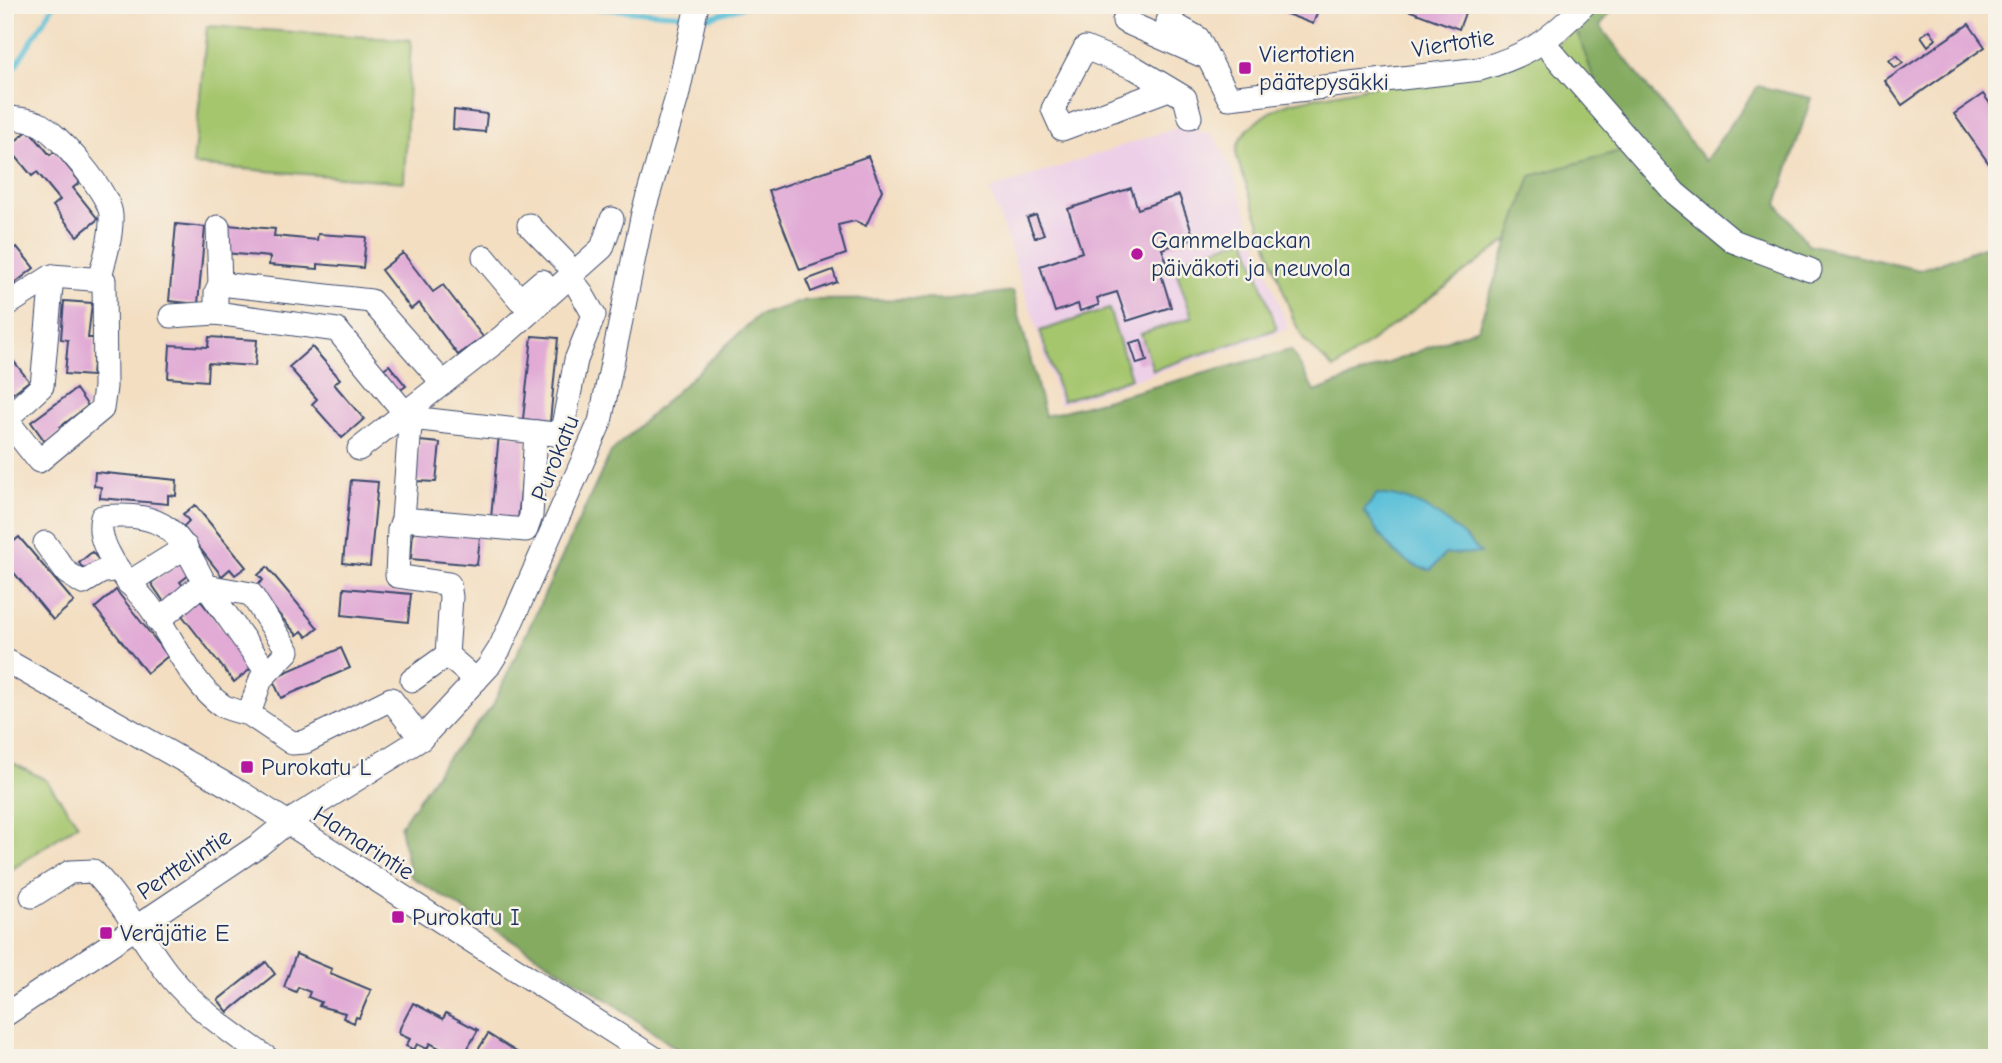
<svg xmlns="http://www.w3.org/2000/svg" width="2002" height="1063" viewBox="0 0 2002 1063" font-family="'Comic Neue',sans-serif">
	<rect width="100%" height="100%" fill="#f7f3e8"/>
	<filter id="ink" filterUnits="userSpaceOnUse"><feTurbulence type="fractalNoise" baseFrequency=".0143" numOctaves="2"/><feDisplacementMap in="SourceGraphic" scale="14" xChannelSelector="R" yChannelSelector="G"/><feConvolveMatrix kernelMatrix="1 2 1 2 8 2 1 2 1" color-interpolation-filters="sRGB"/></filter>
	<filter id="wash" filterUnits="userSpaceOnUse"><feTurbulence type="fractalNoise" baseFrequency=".00686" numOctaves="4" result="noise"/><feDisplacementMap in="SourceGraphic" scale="28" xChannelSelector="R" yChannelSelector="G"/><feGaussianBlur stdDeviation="1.57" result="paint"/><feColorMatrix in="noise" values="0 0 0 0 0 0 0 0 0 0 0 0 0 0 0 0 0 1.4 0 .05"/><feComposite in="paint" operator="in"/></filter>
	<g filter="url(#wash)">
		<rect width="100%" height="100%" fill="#f3dec1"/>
		<!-- built -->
		<polygon fill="#edd0e8" points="1178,127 1212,134 1227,158 1288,329 1059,405 1034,319 990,190"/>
		<!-- green -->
		<g fill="#a6c66e" stroke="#607a66" stroke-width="2">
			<polygon points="207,26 411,40 404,182 193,165"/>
			<path d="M1578 28 1651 134 1334 369 1304 340 1294 321 1237 158C1232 133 1269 111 1289 103L1544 51Z"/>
			<polygon points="1246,238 1277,329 1153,370 1141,334 1192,317 1173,262"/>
			<polygon points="1109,309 1131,378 1062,401 1040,331"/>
			<polygon points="5,759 46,780 78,824 5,874"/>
		</g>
		<!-- forest -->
		<polygon fill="#84ab61" stroke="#506d60" stroke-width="2" points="1595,5 1616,5 1600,26 1705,161 1758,86 1811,98 1777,204 1808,244 1919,270 1997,242 1997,1058 689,1058 614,1004 410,876 400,827 444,762 492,707 611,452 759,315 807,300 950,299 1013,291 1045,416 1291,350 1315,392 1478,328 1531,176 1620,151 1576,29"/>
		<!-- water -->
		<path fill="#5ac0d8" stroke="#3a789b" stroke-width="2" d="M1377 494C1423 498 1450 521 1481 553L1445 554 1431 570C1398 565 1381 538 1364 511Z"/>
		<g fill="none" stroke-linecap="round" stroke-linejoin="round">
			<!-- stream -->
			<g stroke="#5ac0d8" stroke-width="5">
				<polyline points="547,5 687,15"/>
				<polyline points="700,16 710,17 748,5"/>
				<polyline points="5,74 11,73 54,5"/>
			</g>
		</g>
		<g id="blocks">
			<!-- building -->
			<g fill="#e1abd6">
				<polygon points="1263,5 1320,5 1313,24"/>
				<polygon points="1407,5 1468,5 1459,29 1405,9"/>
				<polygon points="1969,24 1985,47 1902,105 1885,81"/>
				<polygon points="1930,30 1936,39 1928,46 1921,36"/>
				<polygon points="1897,55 1903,63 1895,68 1889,60"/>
				<polygon points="1983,94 1997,113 1997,175 1954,114"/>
				<polygon points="454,110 487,114 485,132 453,129"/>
				<polygon points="29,130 50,155 55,151 80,182 73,188 98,219 77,236 53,206 60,200 37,172 32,176 8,147"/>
				<polygon points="868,156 882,190 866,226 855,221 838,225 846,254 800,270 769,191"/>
				<polygon points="1131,188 1138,209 1179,195 1194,238 1162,249 1170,271 1161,274 1171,307 1127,321 1117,292 1097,298 1099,305 1080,311 1078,304 1055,312 1040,266 1082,252 1068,209"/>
				<polygon points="1036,215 1044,234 1035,238 1027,218"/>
				<polygon points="176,224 205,227 198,304 169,301"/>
				<polygon points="227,225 275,229 274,236 317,240 318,234 366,237 363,268 318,264 318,269 269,265 270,257 225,253"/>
				<polygon points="17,247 34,268 5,291 5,256"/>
				<polygon points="403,253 433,292 443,285 483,337 458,355 419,303 411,309 381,270"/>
				<polygon points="833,270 837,282 811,292 806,280"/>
				<polygon points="64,301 92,303 88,338 95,338 92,376 65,374 68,340 61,339"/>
				<polygon points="532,336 558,338 550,422 523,419"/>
				<polygon points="209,337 257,340 255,366 208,363 207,381 168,378 170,345 208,347"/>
				<polygon points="5,339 11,347 6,351 29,381 8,397 5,393"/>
				<polygon points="1141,340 1147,361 1137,364 1130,343"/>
				<polygon points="312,347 340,379 334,384 364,419 342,438 312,404 317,399 289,367"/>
				<polygon points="389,365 406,386 395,394 378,373"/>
				<polygon points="76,389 88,406 60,427 63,431 46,443 31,422"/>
				<polygon points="499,434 526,437 518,521 491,518"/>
				<polygon points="419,441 440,443 436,482 416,481"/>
				<polygon points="95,472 177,480 176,496 168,495 168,504 100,498 101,487 94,486"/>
				<polygon points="351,480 378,482 370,566 343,563"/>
				<polygon points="195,505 246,567 235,575 230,569 222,576 183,527 189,521 183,514"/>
				<polygon points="413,531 480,537 477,565 411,559"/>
				<polygon points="19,537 74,602 53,620 5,562 5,549"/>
				<polygon points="92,552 101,562 87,573 79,563"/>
				<polygon points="184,559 193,572 180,582 184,587 164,602 151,583"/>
				<polygon points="267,567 318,628 307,637 302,631 297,635 255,587 263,580 258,575"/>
				<polygon points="344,588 411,594 408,622 342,615"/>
				<polygon points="116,590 168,656 147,673 95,608"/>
				<polygon points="199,599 253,667 234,682 181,614"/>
				<polygon points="341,648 350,668 281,698 272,678"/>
				<polygon points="296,954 332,969 330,973 371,990 359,1018 356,1017 354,1023 343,1018 345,1013 319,1006 321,1002 308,997 310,992 298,987 296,992 284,987"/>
				<polygon points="266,962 275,974 228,1012 218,1000"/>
				<polygon points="413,1003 443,1019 446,1013 478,1030 464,1055 456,1058 449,1054 448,1058 440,1058 437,1056 441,1049 430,1043 427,1049 417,1044 414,1050 406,1046 410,1039 399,1034 400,1028"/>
				<polygon points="488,1034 518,1053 516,1058 473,1058"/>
			</g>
		</g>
	</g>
	<g filter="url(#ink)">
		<use href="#blocks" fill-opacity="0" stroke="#3b496d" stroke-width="2"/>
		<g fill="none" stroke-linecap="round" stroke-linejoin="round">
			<defs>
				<g id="minor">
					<polyline points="1130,5 1124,21 1201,55"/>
					<path d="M1175 5 1168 21 1198 38 1229 98 1480 69C1529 55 1548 41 1584 5"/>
					<polyline points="1544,43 1675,193 1733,241 1810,270"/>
					<polyline points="1169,89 1062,129 1053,109 1085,48 1135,68 1185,98 1190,117"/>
					<path d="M5 117C15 119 28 119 37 123 57 131 110 194 111 215 112 236 105 259 99 279"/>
					<polyline points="529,225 564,261"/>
					<polyline points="218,227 220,284"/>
					<polyline points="484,257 520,300 542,281"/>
					<polyline points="5,306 52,276 104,280 105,387 102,409 39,461 5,418"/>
					<polyline points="171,316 216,313"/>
					<polyline points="405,413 337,330 216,313 216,292 220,284 371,301 443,383"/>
					<polyline points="5,420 42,386 52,276"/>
					<polyline points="536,432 555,434 563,426 576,360 594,315 579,289"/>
					<polyline points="359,449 502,337 602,248 612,219"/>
					<polyline points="403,519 410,425 420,419 536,432 531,516 526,530 403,519 399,530 397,576 449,584 451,597 447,655"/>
					<polyline points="45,543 66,572 83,583 101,572 118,569"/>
					<polyline points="128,583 186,547"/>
					<polyline points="206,586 267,672"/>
					<polyline points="158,621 204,582"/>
					<polyline points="5,660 243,794 654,1058"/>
					<polyline points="412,680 447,655 476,680"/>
					<path d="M249 714C241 712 230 710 223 706 190 684 171 633 147 603 133 586 117 572 108 552 102 540 99 530 102 517 167 511 179 532 206 586L251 594 288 651 261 679 249 714 292 743 305 742 391 699 421 739"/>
					<path d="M32 896 70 872 93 871C125 904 142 941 169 975 196 1009 232 1033 267 1058"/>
					<polyline points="5,1015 259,845 285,824 421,739 488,667 500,648 600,422 643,213 677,97 697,5"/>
				</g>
			</defs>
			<!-- minor casing -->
			<use href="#minor" stroke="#3b496d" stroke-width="25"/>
			<!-- minor -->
			<use href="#minor" stroke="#fff" stroke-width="23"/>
		</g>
	</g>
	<!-- markers -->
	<g fill="#b5179e" stroke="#f7f3e8" stroke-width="2.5">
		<rect x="1238" y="61" width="14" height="14" rx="3.5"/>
		<circle cx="1137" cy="254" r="7"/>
		<rect x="240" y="760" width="14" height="14" rx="3.5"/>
		<rect x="391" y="910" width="14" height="14" rx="3.5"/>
		<rect x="99" y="926" width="14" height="14" rx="3.5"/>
	</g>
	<g text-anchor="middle" stroke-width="5" stroke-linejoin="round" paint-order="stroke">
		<!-- street labels -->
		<g font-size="24" fill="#1b2f5e" stroke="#f7f3e8">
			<text transform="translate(1453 43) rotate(-9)" y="8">Viertotie</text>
			<text transform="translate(555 458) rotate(-68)" y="8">Purokatu</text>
			<text transform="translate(364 843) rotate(33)" y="8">Hamarintie</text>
			<text transform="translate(184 864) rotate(-34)" y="8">Perttelintie</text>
		</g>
		<!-- poi labels -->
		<g font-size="24" fill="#1b2f5e" stroke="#f7f3e8" text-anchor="start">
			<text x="1259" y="62">Viertotien<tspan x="1259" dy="28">päätepysäkki</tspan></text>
			<text x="1151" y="248">Gammelbackan<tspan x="1151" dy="28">päiväkoti ja neuvola</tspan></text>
			<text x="261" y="775">Purokatu L</text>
			<text x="412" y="925">Purokatu I</text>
			<text x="120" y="941">Veräjätie E</text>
		</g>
	</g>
	<!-- margin -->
	<rect width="2002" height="1063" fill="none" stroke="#f7f3e8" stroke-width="28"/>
</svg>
